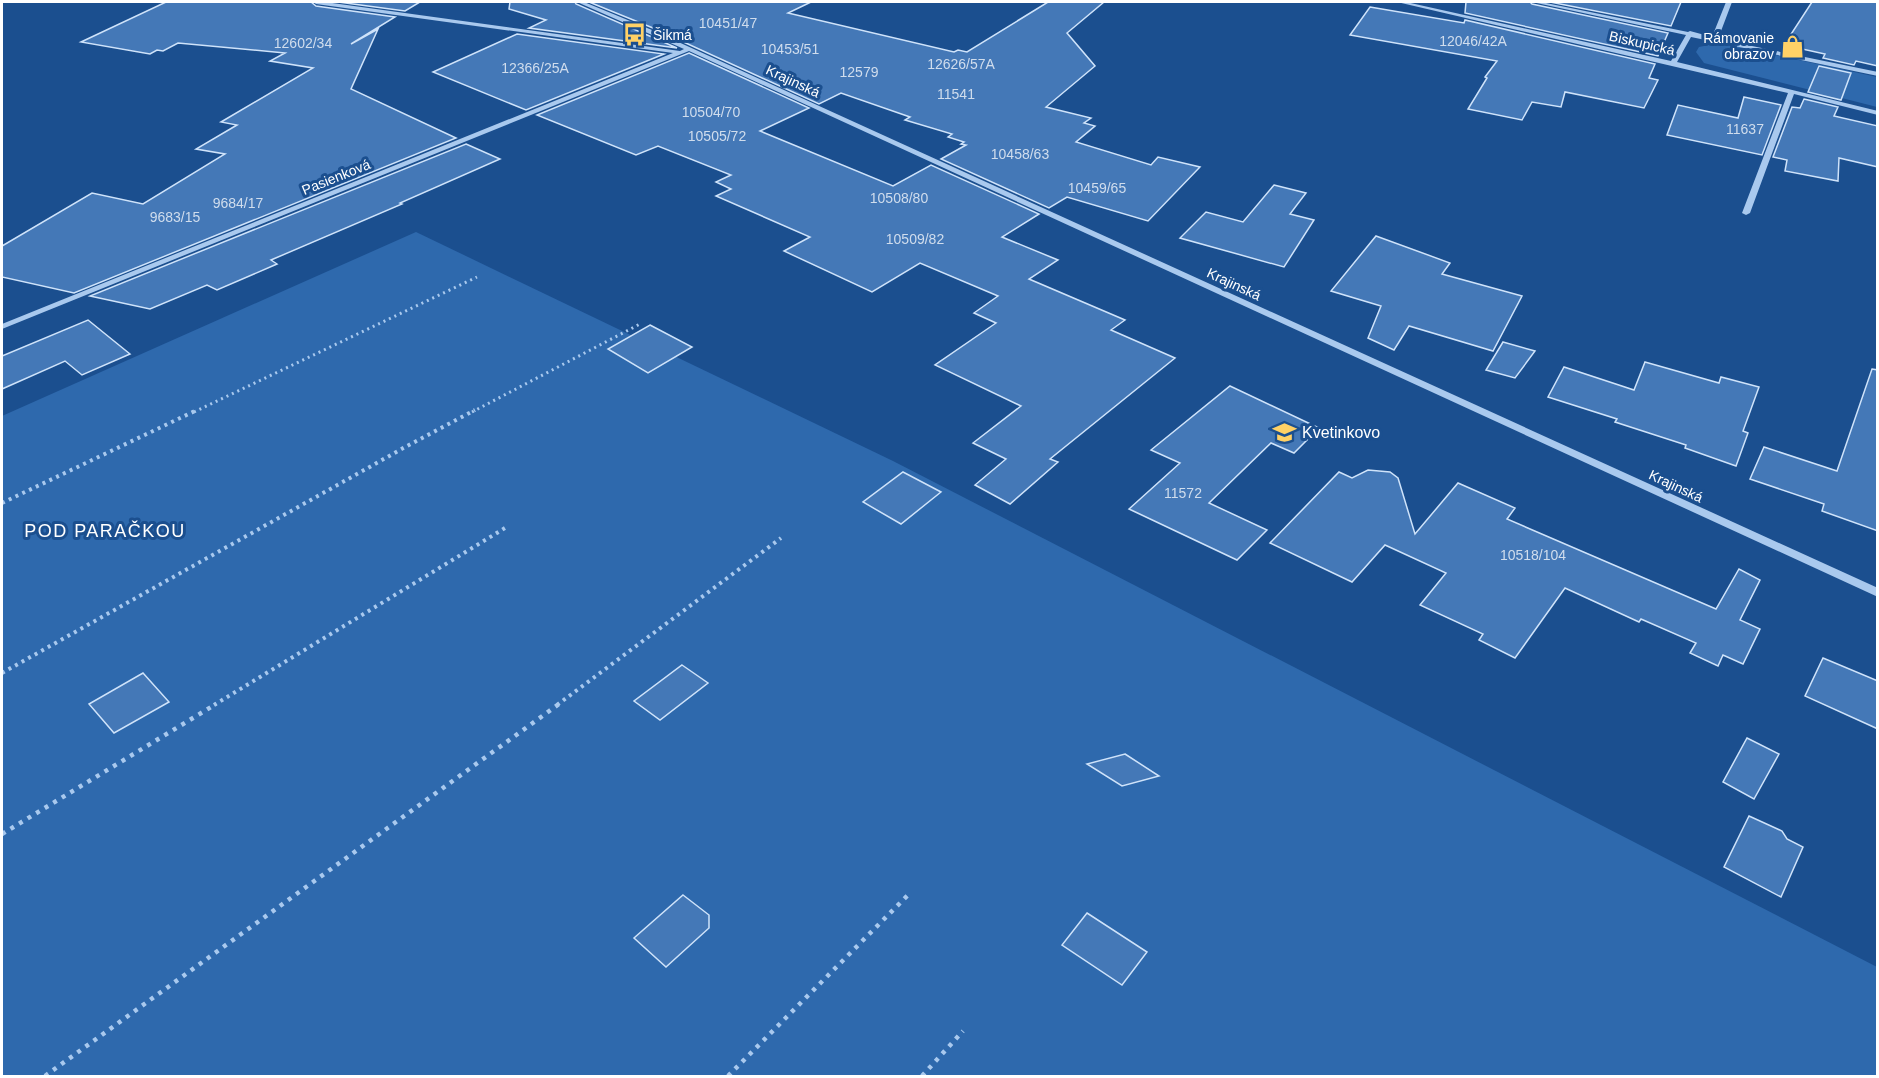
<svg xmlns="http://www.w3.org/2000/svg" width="1879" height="1078" viewBox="0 0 1879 1078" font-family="Arial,sans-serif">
	<rect width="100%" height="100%" fill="#1b4f8f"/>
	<!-- green -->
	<g fill="#2e69ad">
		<polygon points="1714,44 1730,45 1877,77 1877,107 1704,63 1696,52 1699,47"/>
		<polygon points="416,232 893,461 1877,967 1877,1076 2,1076 2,416"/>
	</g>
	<!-- building -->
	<g fill="#4478b7" stroke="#cfe3fa" stroke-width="1.5">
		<polygon points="166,2 311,2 316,6 395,17 351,44 378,29 351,89 456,138 74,293 2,277 2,246 92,193 143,204 225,154 196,149 237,125 221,122 313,68 270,61 285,53 178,43 163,51 157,50 150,54 81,42"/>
		<polygon points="338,2 420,2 405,11"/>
		<polygon points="510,2 575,2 576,4 677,48 529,28 546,20 509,9"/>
		<polygon points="589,2 811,2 788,13 954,52 958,50 967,52 1048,2 1104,2 1067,33 1095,66 1046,107 1091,118 1084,123 1095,126 1076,142 1151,165 1158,157 1200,167 1148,221 1067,197 1049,208 941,159 966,145 961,144 964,142 948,137 952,134 905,120 910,117 841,93 819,104 653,28"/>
		<polygon points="1466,2 1530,2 1532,4 1668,33 1658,56 1465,13"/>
		<polygon points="1550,2 1681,2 1671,26"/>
		<polygon points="1812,2 1878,2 1878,66 1856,61 1854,65 1823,58 1825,54 1784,45"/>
		<polygon points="1370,7 1464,23 1465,20 1655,64 1649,78 1658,80 1644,108 1565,92 1561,107 1532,102 1522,120 1468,109 1487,78 1485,77 1497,61 1350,35"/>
		<polygon points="517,34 664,54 526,110 433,72"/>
		<polygon points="689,53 809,108 760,131 893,186 931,165 1039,214 1002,237 1058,260 1029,279 1125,320 1111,330 1175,358 1050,459 1058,462 1010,504 975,485 1006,459 973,443 1021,406 935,365 996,323 974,313 998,296 920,263 872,292 784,251 810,237 716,196 731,189 716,182 731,175 658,146 636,155 537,115"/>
		<polygon points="1819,66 1851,73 1841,100 1808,92"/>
		<polygon points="1744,97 1781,105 1762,155 1667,135 1678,105 1738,118"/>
		<polygon points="1804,99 1838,107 1834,116 1878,126 1878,167 1839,158 1838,181 1785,171 1787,160 1773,157 1792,107 1800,108"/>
		<polygon points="466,144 500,159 400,203 402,204 271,260 277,264 217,290 207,285 150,309 90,296"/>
		<polygon points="1274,185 1306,193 1290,214 1314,220 1284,267 1180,238 1206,212 1243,222"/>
		<polygon points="1376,236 1450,263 1442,274 1522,296 1493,351 1409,326 1394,350 1368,338 1381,306 1331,291"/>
		<polygon points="88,320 130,354 82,375 65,361 2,389 2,356"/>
		<polygon points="650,325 692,347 648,373 608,349"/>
		<polygon points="1503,342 1535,351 1515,378 1486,370"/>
		<polygon points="1645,362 1719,383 1721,377 1759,387 1743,431 1748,433 1736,466 1685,448 1686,445 1615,422 1617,419 1548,397 1564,367 1634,390"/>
		<polygon points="1872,369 1878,370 1878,531 1822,511 1824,504 1750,479 1764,447 1837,471"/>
		<polygon points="1230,386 1319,428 1294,453 1271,443 1209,503 1267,530 1237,560 1129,509 1180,463 1151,450"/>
		<polygon points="1368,470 1390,472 1398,478 1415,534 1458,483 1515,508 1507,519 1716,609 1739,569 1760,580 1740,620 1760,629 1743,664 1723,655 1718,666 1690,653 1696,643 1641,619 1639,622 1565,588 1515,658 1479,640 1483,634 1420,605 1446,573 1385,545 1352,582 1270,543 1339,472 1352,478"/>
		<polygon points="903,472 941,492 901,524 863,502"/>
		<polygon points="1823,658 1878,681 1878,729 1805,696"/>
		<polygon points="682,665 708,683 660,720 634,701"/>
		<polygon points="143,673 169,702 114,733 89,704"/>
		<polygon points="1747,738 1779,754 1754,799 1723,782"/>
		<polygon points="1125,754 1159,776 1122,786 1087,764"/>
		<polygon points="1749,816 1782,831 1787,839 1803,847 1781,897 1724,867"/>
		<polygon points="683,895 709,915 709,928 666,967 634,938"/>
		<polygon points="1087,913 1147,952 1122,985 1062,945"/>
	</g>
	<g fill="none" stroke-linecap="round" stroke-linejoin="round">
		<!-- path-far2 -->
		<g stroke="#a9c9ee" stroke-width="3" stroke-dasharray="2 4" stroke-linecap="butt">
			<polyline points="194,412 477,277"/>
			<polyline points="472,412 640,324"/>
		</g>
		<!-- path-far1 -->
		<g stroke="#a9c9ee" stroke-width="4" stroke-dasharray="3 4.5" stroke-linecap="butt">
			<polyline points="2,503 197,410"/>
			<polyline points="2,673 407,446 475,410"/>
			<polyline points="214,705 505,528"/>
			<polyline points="557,705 781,538"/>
		</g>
		<!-- path -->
		<g stroke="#a9c9ee" stroke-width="4.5" stroke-dasharray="4 6" stroke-linecap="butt">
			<polyline points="2,834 216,704"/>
			<polyline points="45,1076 559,704"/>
			<polyline points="728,1076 911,892"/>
			<polyline points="922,1076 963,1031"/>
		</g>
		<!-- minor -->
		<g fill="#a9c9ee" fill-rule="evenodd">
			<polygon points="313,2 325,2 680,51 684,49 577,2 584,2 652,30 1878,588 1878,597 689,51 2,329 2,324 673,53 316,4"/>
			<polygon points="1397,2 1406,2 1671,61 1686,35 1532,2 1541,2 1688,32 1690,31 1712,37 1726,2 1732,2 1718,39 1878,72 1878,76 1691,37 1677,62 1878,111 1878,115 1794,94 1750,213 1746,215 1742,213 1788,93"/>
		</g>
	</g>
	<!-- icons -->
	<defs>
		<symbol id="bus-bare" viewBox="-9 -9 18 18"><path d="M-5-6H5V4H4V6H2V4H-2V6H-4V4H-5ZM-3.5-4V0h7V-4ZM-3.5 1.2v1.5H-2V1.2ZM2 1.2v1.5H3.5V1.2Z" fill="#ffd166" stroke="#1b4f8f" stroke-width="2.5" paint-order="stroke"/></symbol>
		<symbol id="shop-bare" viewBox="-9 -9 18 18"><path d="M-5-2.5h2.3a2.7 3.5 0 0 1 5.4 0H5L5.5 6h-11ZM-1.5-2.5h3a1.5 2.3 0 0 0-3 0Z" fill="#ffd166" stroke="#1b4f8f" stroke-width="2.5" paint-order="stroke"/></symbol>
		<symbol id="school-bare" viewBox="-9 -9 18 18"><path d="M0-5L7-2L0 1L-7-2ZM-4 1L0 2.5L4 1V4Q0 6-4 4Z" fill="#ffd166" stroke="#1b4f8f" stroke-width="2.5" paint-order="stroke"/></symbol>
	</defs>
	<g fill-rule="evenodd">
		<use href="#bus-bare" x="618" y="18" width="33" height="33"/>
		<use href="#shop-bare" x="1776" y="30" width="33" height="33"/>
		<use href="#school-bare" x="1268" y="416" width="33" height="33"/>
	</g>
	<g text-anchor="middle" stroke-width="6" stroke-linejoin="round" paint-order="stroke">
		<!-- number labels -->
		<g font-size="14" fill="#d0dded">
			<text x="728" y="28">10451/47</text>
			<text x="1473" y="46">12046/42A</text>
			<text x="303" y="48">12602/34</text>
			<text x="790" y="54">10453/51</text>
			<text x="961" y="69">12626/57A</text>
			<text x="535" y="73">12366/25A</text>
			<text x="859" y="77">12579</text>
			<text x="956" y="99">11541</text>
			<text x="711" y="117">10504/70</text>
			<text x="1745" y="134">11637</text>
			<text x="717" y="141">10505/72</text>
			<text x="1020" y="159">10458/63</text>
			<text x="1097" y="193">10459/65</text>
			<text x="899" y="203">10508/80</text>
			<text x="238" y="208">9684/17</text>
			<text x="175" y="222">9683/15</text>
			<text x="915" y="244">10509/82</text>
			<text x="1183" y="498">11572</text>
			<text x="1533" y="560">10518/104</text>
		</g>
		<!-- far-poi labels -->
		<g font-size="14" fill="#fff" stroke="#1b4f8f" text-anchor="start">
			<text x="653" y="40">Šikmá</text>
			<text x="1774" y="43" text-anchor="end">Rámovanie<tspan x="1774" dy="16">obrazov</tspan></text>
		</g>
		<!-- far-street labels -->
		<g font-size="14" fill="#fff" stroke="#1b4f8f">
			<text transform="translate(1642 43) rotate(13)" y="5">Biskupická</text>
			<text transform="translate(793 81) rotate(25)" y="5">Krajinská</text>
			<text transform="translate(336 177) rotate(-22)" y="5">Pasienková</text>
			<text transform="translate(1234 284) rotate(25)" y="5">Krajinská</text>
			<text transform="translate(1676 486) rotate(25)" y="5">Krajinská</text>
		</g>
		<!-- poi labels -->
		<g font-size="16" fill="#fff" stroke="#1b4f8f" text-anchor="start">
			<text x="1302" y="438">Kvetinkovo</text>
		</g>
		<!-- neighbourhood labels -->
		<g font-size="18" letter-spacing="1.5" fill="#fff" stroke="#1b4f8f">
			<text x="105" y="537">POD PARAČKOU</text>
		</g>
	</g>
	<!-- border -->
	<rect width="1879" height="1078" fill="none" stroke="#ffffff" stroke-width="6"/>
</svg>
